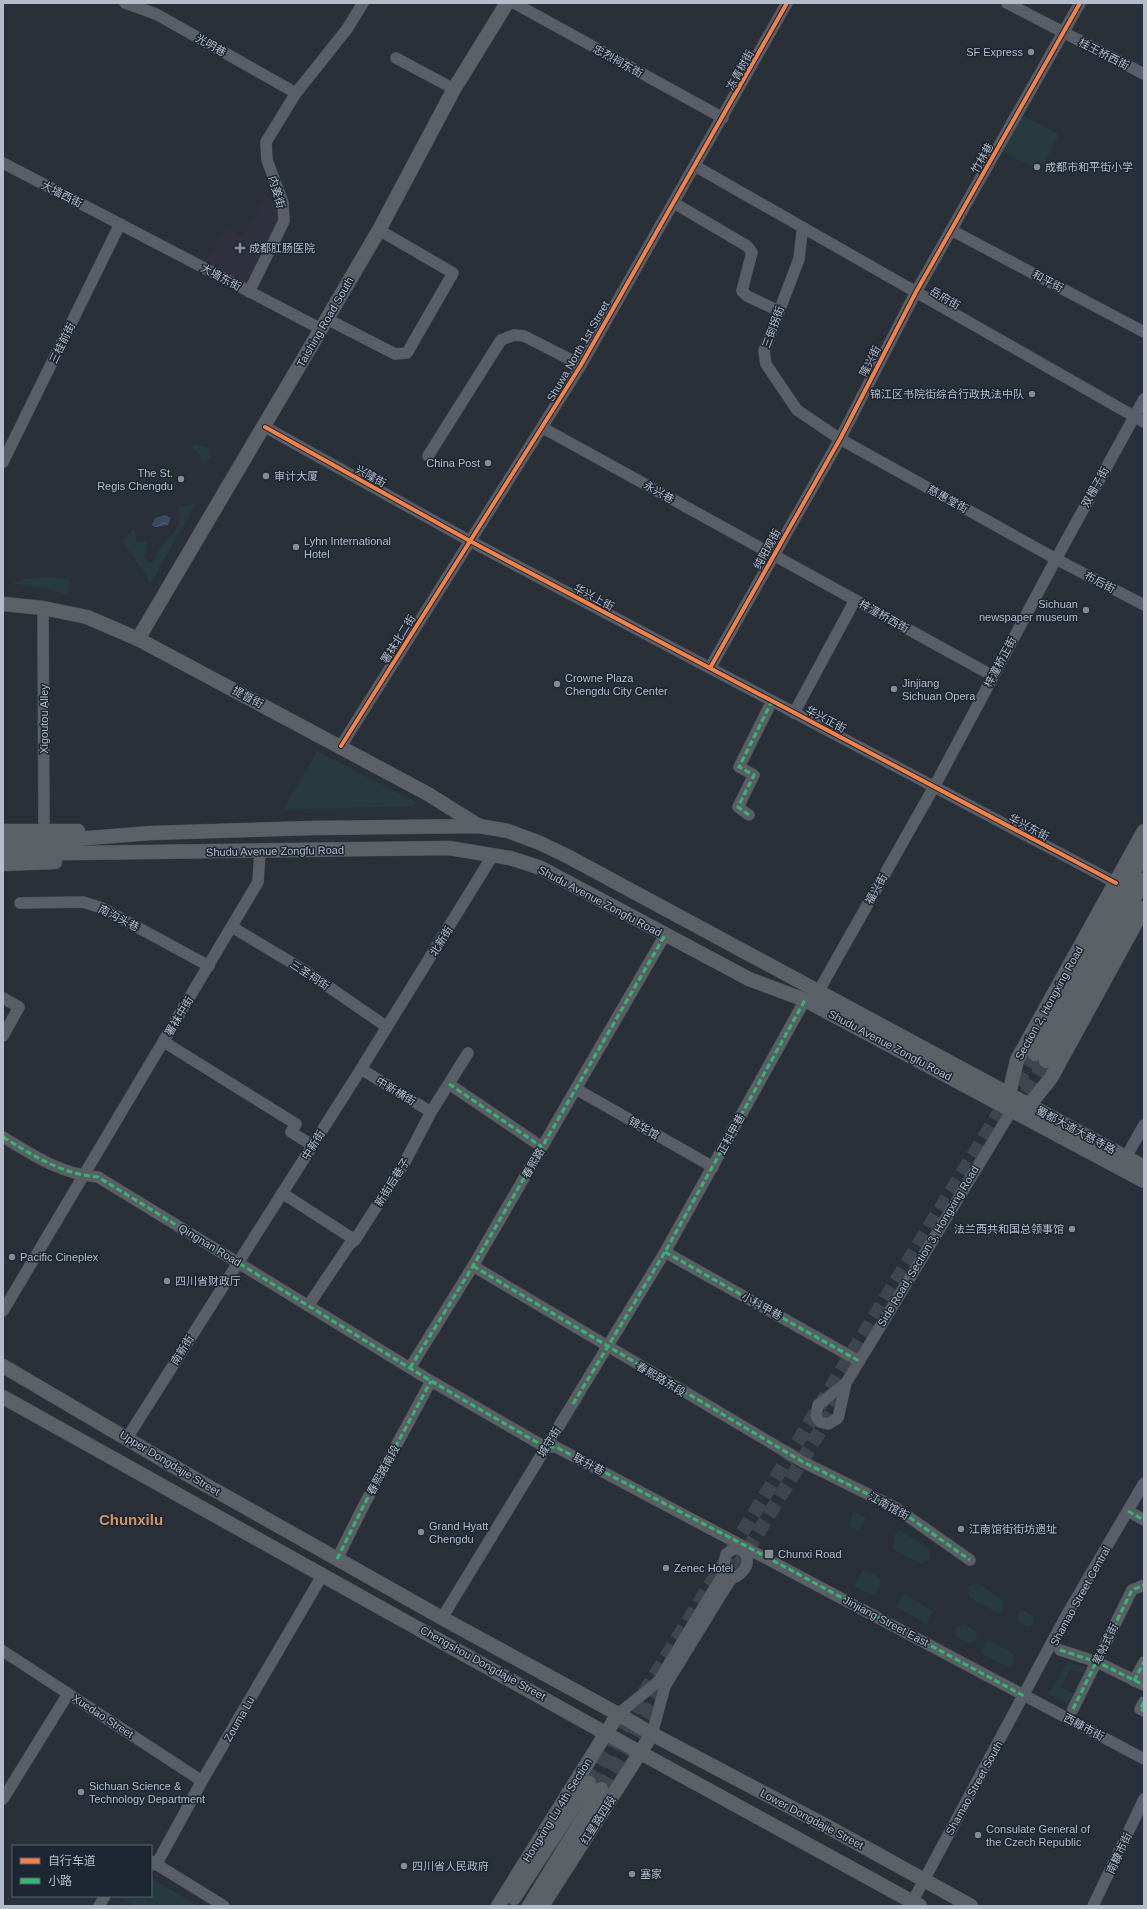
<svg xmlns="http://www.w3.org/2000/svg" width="1147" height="1909" viewBox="0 0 1147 1909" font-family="Arial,'Noto Sans SC',sans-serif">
	<defs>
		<pattern id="water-waves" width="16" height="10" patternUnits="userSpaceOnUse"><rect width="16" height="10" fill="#384963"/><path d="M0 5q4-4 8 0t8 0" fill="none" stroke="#526178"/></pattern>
	</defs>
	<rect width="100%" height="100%" fill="#2a3038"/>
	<!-- medical -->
	<polygon fill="#31303e" points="265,195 278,204 281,221 246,285 206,260 226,227 243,236"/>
	<!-- green -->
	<g fill="#273a3e">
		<polygon points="1022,115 1059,134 1040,171 1003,152"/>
		<polygon points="194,444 210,448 211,456 203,465 198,453 193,448"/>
		<path d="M196 503 150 585 145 573 122 541 134 529 137 542 146 541 147 548 143 558 152 563C155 557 159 548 163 544 177 531 182 524 179 505L184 506Z"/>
		<polygon points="45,577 69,579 67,595 51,590 12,583 25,579"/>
		<polygon points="317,751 416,802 414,806 283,810"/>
		<polygon points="853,1511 866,1518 859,1531 849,1526"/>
		<polygon points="901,1531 930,1549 930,1559 921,1564 893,1549 895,1534"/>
		<polygon points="863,1569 880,1578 879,1590 871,1595 854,1586"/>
		<polygon points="977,1583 1004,1601 1003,1611 998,1613 970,1598 968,1586"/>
		<polygon points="904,1594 933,1611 926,1624 896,1607"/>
		<polygon points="1023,1610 1034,1617 1033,1625 1027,1627 1018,1622 1018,1613"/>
		<polygon points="964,1624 977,1632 976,1641 970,1643 956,1638 956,1628"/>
		<polygon points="987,1639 1014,1654 1014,1665 1008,1667 980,1653"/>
		<polygon points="1068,1662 1088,1669 1086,1673 1070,1670 1061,1687 1075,1694 1070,1705 1048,1694"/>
		<polygon points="151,1878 198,1906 134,1906 121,1898 120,1896 151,1896"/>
	</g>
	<!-- water -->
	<polygon fill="url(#water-waves)" points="165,515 171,518 168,525 155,527 152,525 155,518"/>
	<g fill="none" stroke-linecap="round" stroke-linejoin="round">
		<!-- major-tunnel -->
		<g stroke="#3f454e" stroke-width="14" stroke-dasharray="14 7" stroke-linecap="butt">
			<polyline points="1015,1111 1046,1061"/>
			<polyline points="725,1587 845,1390"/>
			<polyline points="589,1783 1035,1054"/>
			<polyline points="601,1789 665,1685"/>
		</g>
		<defs>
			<g id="minor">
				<polyline points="125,3 156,14 296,93"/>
				<polyline points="514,3 723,118"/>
				<polyline points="1007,3 1144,74"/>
				<polyline points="396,58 454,89"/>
				<polyline points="3,163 321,329"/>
				<polyline points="695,166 1144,422"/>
				<polyline points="674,203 747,246 752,252 742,291 747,296 779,311"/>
				<polyline points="951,230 1144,332"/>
				<polyline points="802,233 799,259 764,351 766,364 797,410 840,439 1056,559 1144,605"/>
				<polyline points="249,292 284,221 283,203 267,160 266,142 296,93 347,29 363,3"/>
				<polyline points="327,319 395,354 407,353 453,273 379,230"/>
				<polyline points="265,427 470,541 1116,883"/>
				<polyline points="543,428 993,676"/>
				<polyline points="428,456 501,340 514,335 524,336 581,365"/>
				<polyline points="3,462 120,224"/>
				<polyline points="43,608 44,830"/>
				<polyline points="710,668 840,439 916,292 1080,3"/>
				<polyline points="794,713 855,600"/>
				<polyline points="341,746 581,365 787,3"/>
				<polyline points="749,815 738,807 754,775 739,767 772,701"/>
				<polyline points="20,903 83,902 102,908 209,966"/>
				<polyline points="232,927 307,972 387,1027"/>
				<polyline points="818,992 934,787 1056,559 1144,399"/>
				<polyline points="3,998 19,1007 3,1036"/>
				<polyline points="164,1042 296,1124 291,1132 312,1145"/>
				<polyline points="361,1069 431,1112"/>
				<polyline points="449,1084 542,1147"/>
				<polyline points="576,1089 713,1167"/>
				<path d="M3 1137C34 1156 61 1174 98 1177L431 1381 545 1447H556L1144 1759"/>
				<polyline points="1126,1157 1144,1125"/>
				<polyline points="282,1193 355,1240"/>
				<polyline points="665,1252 859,1361"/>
				<polyline points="473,1266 803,1462 896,1508 970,1560"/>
				<polyline points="308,1306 349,1245 355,1240 405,1162 431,1112 468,1053"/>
				<polyline points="3,1311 258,882 260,851"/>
				<polyline points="410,1368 473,1266 665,935"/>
				<polyline points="846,1383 818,1405 816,1416 820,1422 828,1424 838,1418 846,1383 1012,1110"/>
				<polyline points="127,1438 361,1069 493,855"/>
				<polyline points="1128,1511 1144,1520"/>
				<polyline points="337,1559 364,1505 431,1381"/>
				<polyline points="442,1618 665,1252 805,1000"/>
				<polyline points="1060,1650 1097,1662 1144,1685"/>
				<polyline points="3,1651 202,1781"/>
				<polyline points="1134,1681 1144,1662"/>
				<polyline points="1144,1702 1140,1709 1144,1711"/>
				<polyline points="1073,1709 1132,1590 1144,1585"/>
				<path d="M618 1714 658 1682 722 1576 726 1554 735 1548C749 1550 751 1564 741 1573 738 1576 734 1577 730 1580L665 1686 652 1734"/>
				<polyline points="3,1799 68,1694"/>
				<polyline points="151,1861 224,1906"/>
				<polyline points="156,1865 202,1781 323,1574"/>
				<polyline points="99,1906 105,1896"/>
				<polyline points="910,1906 1066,1616 1144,1483"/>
				<polyline points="1093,1906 1144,1799"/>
			</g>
			<g id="major">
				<polyline points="3,604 43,608 87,617 138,639 428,794 479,826"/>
				<polyline points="138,639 321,329 379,230 454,89 507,3"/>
				<polyline points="3,831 78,831"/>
				<polyline points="3,842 51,841 151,833 313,828 479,826 508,831 540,843 569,857 1144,1167"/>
				<polyline points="3,854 449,848 510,858 541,868 749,979 805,1000 1144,1181"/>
				<polyline points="3,864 55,862"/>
				<polyline points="1035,1054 1144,853"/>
				<polyline points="1046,1061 1144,880"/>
				<polyline points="1010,1102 1009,1094 1017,1060 1144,831"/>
				<polyline points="1022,1107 1029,1105 1051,1078 1144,908"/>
				<polyline points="3,1366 197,1480 442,1618 618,1714 652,1734 830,1828 971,1906"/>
				<polyline points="3,1397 641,1753 920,1906"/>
				<polyline points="514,1898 589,1783"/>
				<polyline points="498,1906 618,1714"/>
				<polyline points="529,1906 601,1789"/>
				<polyline points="542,1906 652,1734"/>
			</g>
		</defs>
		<!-- minor casing -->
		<use href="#minor" stroke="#484c53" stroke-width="12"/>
		<!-- major casing -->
		<use href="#major" stroke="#484c55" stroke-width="15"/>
		<!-- minor -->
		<use href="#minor" stroke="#5a5e66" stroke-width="11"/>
		<!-- major -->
		<use href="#major" stroke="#5c6168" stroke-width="14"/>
		<!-- quiet -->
		<g stroke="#33b770" stroke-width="3" stroke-dasharray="6 3" stroke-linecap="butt">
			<polyline points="749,815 738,807 754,775 739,767 772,701"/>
			<polyline points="449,1084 542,1147"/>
			<path d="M3 1137C34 1156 61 1174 98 1177L431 1381 545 1447H556L748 1547 1024 1696"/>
			<polyline points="665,1252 859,1361"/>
			<polyline points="473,1266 803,1462 896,1508 970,1560"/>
			<polyline points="410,1368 473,1266 665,935"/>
			<polyline points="573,1404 665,1252 805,1000"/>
			<polyline points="1128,1511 1144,1520"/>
			<polyline points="337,1559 364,1505 431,1381"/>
			<polyline points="1060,1650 1097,1662 1144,1685"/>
			<polyline points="1134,1681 1144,1662"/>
			<polyline points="1144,1702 1140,1709 1144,1711"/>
			<polyline points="1073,1709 1132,1590 1144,1585"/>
		</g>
		<defs>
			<g id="cycleway">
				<polyline points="265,427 470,541 1116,883"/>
				<polyline points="710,668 840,439 916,292 1080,3"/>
				<polyline points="341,746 581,365 787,3"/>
			</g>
		</defs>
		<!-- cycleway casing -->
		<use href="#cycleway" stroke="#1d2633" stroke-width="6"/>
		<!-- cycleway -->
		<use href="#cycleway" stroke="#f48246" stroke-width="4"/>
	</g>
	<!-- markers -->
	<g fill="#848b96" stroke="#1d2633" stroke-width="1.5">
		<circle cx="1031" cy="52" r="4"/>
		<circle cx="1037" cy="167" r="4"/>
		<path d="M238 242h4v4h4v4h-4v4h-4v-4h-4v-4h4z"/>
		<circle cx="1032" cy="394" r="4"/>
		<circle cx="488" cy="463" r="4"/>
		<circle cx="266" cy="476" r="4"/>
		<circle cx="181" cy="479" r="4"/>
		<circle cx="296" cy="547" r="4"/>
		<circle cx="1086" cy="610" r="4"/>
		<circle cx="557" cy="684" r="4"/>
		<circle cx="894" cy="689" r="4"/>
		<circle cx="1072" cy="1229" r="4"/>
		<circle cx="12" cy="1257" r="4"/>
		<circle cx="167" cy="1281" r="4"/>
		<circle cx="961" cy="1529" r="4"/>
		<circle cx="421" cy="1532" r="4"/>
		<rect x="764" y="1549" width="10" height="10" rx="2"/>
		<circle cx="666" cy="1568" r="4"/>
		<circle cx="81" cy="1792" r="4"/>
		<circle cx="978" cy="1835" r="4"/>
		<circle cx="404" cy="1866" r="4"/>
		<circle cx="632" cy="1874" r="4"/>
	</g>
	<g text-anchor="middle" stroke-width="3" stroke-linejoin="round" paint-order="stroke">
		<!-- street labels -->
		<g font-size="11" fill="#b4bcc9" stroke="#1d2633">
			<text transform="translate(211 45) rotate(29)" y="4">光明巷</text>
			<text transform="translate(1104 54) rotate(27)" y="4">桂王桥西街</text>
			<text transform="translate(618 61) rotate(29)" y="4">忠烈祠东街</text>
			<text transform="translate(740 70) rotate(-61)" y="4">冻青树街</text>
			<text transform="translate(982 158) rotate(-60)" y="4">竹林巷</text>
			<text transform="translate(277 192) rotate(74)" y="4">内姜街</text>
			<text transform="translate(62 194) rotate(27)" y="4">大墙西街</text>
			<text transform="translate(221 277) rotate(28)" y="4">大墙东街</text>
			<text transform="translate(1048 281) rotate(28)" y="4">和平街</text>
			<text transform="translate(945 298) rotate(30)" y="4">岳府街</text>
			<text transform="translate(325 322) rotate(-60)" y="4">Taishing Road South</text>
			<text transform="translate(773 327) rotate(-70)" y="4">三倒拐街</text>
			<text transform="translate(62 343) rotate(-64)" y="4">三桂前街</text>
			<text transform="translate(578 351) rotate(-60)" y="4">Shuwa North 1st Street</text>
			<text transform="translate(870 361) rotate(-63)" y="4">隆兴街</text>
			<text transform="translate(371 476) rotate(29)" y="4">兴隆街</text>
			<text transform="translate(1095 487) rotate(-61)" y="4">双栅子街</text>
			<text transform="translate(659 492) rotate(29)" y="4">永兴巷</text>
			<text transform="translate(948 499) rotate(29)" y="4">慈惠堂街</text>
			<text transform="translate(767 549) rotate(-61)" y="4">纯阳观街</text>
			<text transform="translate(1100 582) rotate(28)" y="4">布后街</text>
			<text transform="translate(594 597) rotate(28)" y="4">华兴上街</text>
			<text transform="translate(884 616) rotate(29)" y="4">梓潼桥西街</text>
			<text transform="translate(398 639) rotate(-58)" y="4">署袜北二街</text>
			<text transform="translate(1000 662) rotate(-62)" y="4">梓潼桥正街</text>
			<text transform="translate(248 697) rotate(28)" y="4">提督街</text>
			<text transform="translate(44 719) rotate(-90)" y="4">Xigoutou Alley</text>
			<text transform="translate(826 719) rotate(28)" y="4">华兴正街</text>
			<text transform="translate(1029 827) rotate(28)" y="4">华兴东街</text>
			<text transform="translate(275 851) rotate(-1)" y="4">Shudu Avenue Zongfu Road</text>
			<text transform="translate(876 889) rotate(-61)" y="4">福兴街</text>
			<text transform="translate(600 901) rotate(28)" y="4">Shudu Avenue Zongfu Road</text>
			<text transform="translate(119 918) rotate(27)" y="4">南沟头巷</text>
			<text transform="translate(441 941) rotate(-58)" y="4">北新街</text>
			<text transform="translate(310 975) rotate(33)" y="4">三圣祠街</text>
			<text transform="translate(1049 1003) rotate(-61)" y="4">Section 2, Hongxing Road</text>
			<text transform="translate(179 1016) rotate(-59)" y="4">署袜中街</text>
			<text transform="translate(890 1045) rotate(28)" y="4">Shudu Avenue Zongfu Road</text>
			<text transform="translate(396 1091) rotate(31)" y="4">中新横街</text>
			<text transform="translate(644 1128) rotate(30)" y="4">锦华馆</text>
			<text transform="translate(1076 1130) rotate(28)" y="4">蜀都大道大慈寺路</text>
			<text transform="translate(731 1134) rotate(-61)" y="4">正科甲巷</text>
			<text transform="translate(313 1145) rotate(-58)" y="4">中新街</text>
			<text transform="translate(533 1163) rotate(-60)" y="4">春熙路</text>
			<text transform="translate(392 1182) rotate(-58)" y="4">新街后巷子</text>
			<text transform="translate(210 1245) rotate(31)" y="4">Qingnan Road</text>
			<text transform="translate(928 1246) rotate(-59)" y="4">Side Road, Section 3, Hongxing Road</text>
			<text transform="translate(762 1306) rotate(29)" y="4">小科甲巷</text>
			<text transform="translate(182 1350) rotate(-58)" y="4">南新街</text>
			<text transform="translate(661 1379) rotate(31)" y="4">春熙路东段</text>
			<text transform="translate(549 1442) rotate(-58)" y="4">城守街</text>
			<text transform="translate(170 1463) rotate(31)" y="4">Upper Dongdajie Street</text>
			<text transform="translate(589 1464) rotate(28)" y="4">联升巷</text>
			<text transform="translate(383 1470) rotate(-61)" y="4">春熙路南段</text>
			<text transform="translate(889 1506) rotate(29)" y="4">江南馆街</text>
			<text transform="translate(1080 1596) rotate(-61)" y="4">Shamao Street Central</text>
			<text transform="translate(886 1621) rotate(28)" y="4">Jinjiang Street East</text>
			<text transform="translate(1105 1644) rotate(-64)" y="4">笔帖式街</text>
			<text transform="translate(483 1663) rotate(29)" y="4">Chengshou Dongdajie Street</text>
			<text transform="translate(103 1716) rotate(33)" y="4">Xuedao Street</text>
			<text transform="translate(239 1719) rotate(-60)" y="4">Zouma Lu</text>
			<text transform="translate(1084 1727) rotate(28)" y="4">西糠市街</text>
			<text transform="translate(974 1788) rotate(-61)" y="4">Shamao Street South</text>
			<text transform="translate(557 1810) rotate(-58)" y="4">Hongxing Lu 4th Section</text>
			<text transform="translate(812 1819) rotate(28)" y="4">Lower Dongdajie Street</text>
			<text transform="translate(598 1820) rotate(-57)" y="4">红星路四段</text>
			<text transform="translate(1119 1853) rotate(-65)" y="4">南糠市街</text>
		</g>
		<!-- poi labels -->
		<g font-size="11" fill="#b4bcc9" stroke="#1d2633" text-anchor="start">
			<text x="1023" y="56" text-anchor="end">SF Express</text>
			<text x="1045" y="171">成都市和平街小学</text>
			<text x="249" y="252">成都肛肠医院</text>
			<text x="1024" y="398" text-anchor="end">锦江区书院街综合行政执法中队</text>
			<text x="480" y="467" text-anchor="end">China Post</text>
			<text x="173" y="477" text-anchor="end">The St.<tspan x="173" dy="13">Regis Chengdu</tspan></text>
			<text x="274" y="480">审计大厦</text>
			<text x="304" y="545">Lyhn International<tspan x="304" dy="13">Hotel</tspan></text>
			<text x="1078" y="608" text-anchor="end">Sichuan<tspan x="1078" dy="13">newspaper museum</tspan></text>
			<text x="565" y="682">Crowne Plaza<tspan x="565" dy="13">Chengdu City Center</tspan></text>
			<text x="902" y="687">Jinjiang<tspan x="902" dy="13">Sichuan Opera</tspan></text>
			<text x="1064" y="1233" text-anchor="end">法兰西共和国总领事馆</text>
			<text x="20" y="1261">Pacific Cineplex</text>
			<text x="175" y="1285">四川省财政厅</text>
			<text x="429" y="1530">Grand Hyatt<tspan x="429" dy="13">Chengdu</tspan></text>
			<text x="969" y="1533">江南馆街街坊遗址</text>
			<text x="778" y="1558">Chunxi Road</text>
			<text x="674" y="1572">Zenec Hotel</text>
			<text x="89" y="1790">Sichuan Science &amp;<tspan x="89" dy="13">Technology Department</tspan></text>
			<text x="986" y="1833">Consulate General of<tspan x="986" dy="13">the Czech Republic</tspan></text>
			<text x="412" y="1870">四川省人民政府</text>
			<text x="640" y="1878">塞家</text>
		</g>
		<!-- district labels -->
		<g font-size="15" font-weight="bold" fill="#d59563" stroke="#1d2633">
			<text x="131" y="1525">Chunxilu</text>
		</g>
	</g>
	<!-- border -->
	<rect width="1147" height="1909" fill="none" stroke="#b4bcc9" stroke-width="8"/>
	<!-- legend -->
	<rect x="12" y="1845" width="140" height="52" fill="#1d2633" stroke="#59626f"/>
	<rect x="20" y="1858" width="20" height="6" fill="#f48246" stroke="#59626f"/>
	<text x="48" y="1865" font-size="12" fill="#b4bcc9">自行车道</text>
	<rect x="20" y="1878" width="20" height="6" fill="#33b770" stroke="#59626f"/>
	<text x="48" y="1885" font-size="12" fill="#b4bcc9">小路</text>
</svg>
